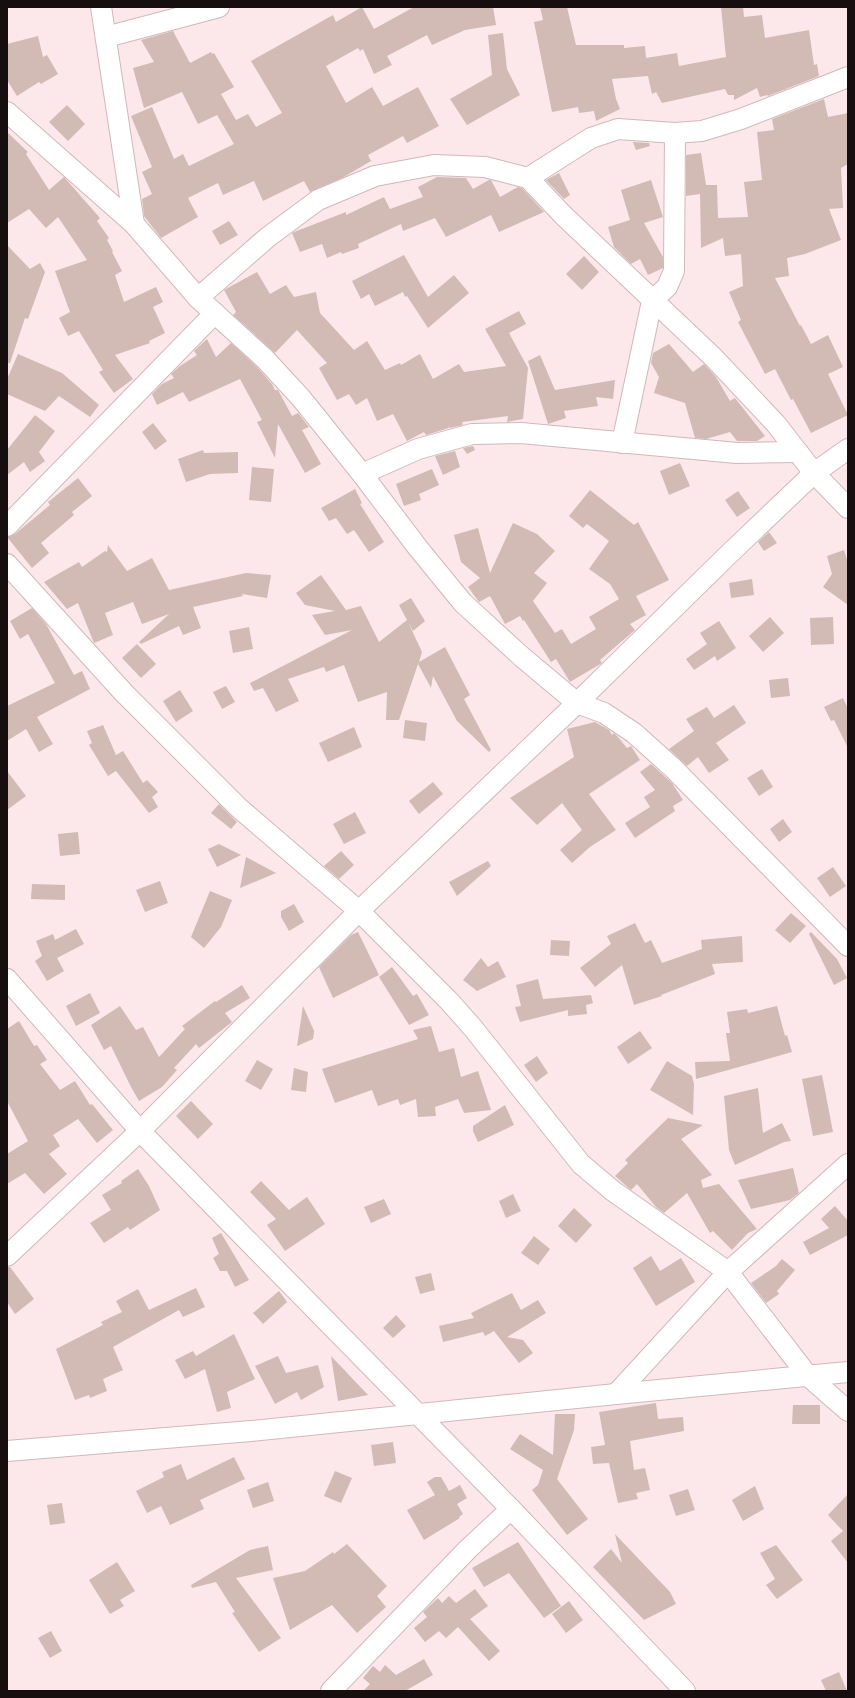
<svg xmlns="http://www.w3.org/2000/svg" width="855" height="1698" viewBox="0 0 855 1698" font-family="'Playfair Display',serif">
	<rect width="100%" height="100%" fill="#fce8ea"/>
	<!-- building -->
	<g fill="#d1bbb4">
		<polygon points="362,7 374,29 414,7 493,7 496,25 465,30 432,45 427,35 387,56 392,65 374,74 363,49 360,51 358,48 326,66 346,103 372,87 383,106 418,87 439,126 407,143 403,136 368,155 371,161 342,178 310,192 304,181 263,201 254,181 223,195 218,183 188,198 198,217 161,238 144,216 142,199 152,194 142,172 152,167 131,116 152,107 174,159 183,154 189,166 234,144 217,115 198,124 182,92 144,108 133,68 154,62 141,40 173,31 190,63 211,52 212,54 214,53 234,87 221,94 236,120 248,114 256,127 282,113 251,61 333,15 336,22"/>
		<polygon points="540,7 567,7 576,45 624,45 624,48 645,46 646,58 677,53 679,66 726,57 721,7 743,7 744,17 762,15 765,38 809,30 814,65 817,64 819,76 768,96 767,95 760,97 757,88 734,100 734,95 728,95 725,89 662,103 656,92 652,94 648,76 612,79 616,99 620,109 596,121 594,111 579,113 578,107 552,112 534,22 543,20"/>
		<polygon points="503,33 507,69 520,95 467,125 450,99 492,75 488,35"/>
		<polygon points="38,36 43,57 47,55 58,74 41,84 39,82 17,96 7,80 7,44"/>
		<polygon points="824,99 828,117 848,113 848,164 841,168 843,208 829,209 841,240 805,254 787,258 789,276 775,278 800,326 801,325 811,344 828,335 843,367 828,374 848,415 811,433 793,399 791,400 775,369 765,374 738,322 741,320 729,292 743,286 741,254 725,256 723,238 701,248 700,194 686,196 686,155 701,153 706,185 717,185 718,218 748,217 744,182 762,180 757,132 774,130 772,119"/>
		<polygon points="67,105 85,124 68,141 49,122"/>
		<polygon points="7,132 28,152 26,154 49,190 64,177 100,218 97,221 109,238 107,240 113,251 112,252 122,271 115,275 124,302 156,287 163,302 153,307 165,333 149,341 150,343 115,355 133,379 114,393 99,372 103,370 79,331 68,336 59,318 70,312 55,271 87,260 58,217 46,228 29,209 7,223"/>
		<polygon points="633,142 649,143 650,146 636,150"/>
		<polygon points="559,173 570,195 564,199 546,180"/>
		<polygon points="437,177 466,178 473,189 489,180 491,180 500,197 518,187 522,188 544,212 499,232 491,215 446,237 435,218 403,231 401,224 358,244 359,248 342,254 341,252 327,258 322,244 300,252 292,233 294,232 346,212 346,215 384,197 390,209 423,197 418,187"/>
		<polygon points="651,180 663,217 644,223 663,257 663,268 648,275 640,259 631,264 614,247 608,227 630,220 621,190"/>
		<polygon points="229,221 238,235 220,245 212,231"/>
		<polygon points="7,245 30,269 40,263 45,272 28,319 25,318 10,363 7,363"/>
		<polygon points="404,255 428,297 454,275 469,293 428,328 407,296 405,297 403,292 375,306 369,294 361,299 352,281"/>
		<polygon points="584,256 599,272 582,290 566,274"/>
		<polygon points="257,272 270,294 286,285 294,297 316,292 320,313 354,350 367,341 385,370 400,363 401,365 420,354 433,379 459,364 464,372 506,366 485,329 519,311 526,324 509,333 528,368 523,419 507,422 508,416 462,422 463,425 450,428 448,426 449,428 426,435 424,432 407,441 393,414 377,421 367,398 356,405 349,394 337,400 319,368 327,363 297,330 275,353 233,315 236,312 224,290"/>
		<polygon points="207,339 216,357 231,343 257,367 272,384 275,390 278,390 292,416 298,413 309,427 302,430 321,464 305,473 278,424 275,458 257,422 262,420 240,379 189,402 183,392 157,405 152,394 162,384 174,378 171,374 180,366 197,355 194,351"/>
		<polygon points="669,344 693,372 704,364 706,366 716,377 730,401 735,398 765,436 757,441 737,441 730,432 706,439 695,438 685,403 654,393 659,377 651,363 653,353"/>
		<polygon points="18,354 62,373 99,405 90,417 59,396 45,411 7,394 7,379"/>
		<polygon points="540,355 555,390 615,380 613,399 596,397 598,406 564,411 566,418 548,424 528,361"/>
		<polygon points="35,415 55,431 39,452 45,461 30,472 24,462 7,475 7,450"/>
		<polygon points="153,423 167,441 155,450 142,432"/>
		<polygon points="473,446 475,450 467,454 463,448"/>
		<polygon points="203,450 204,453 238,452 238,473 210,474 186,482 178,459"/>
		<polygon points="455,451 460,467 443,475 435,456"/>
		<polygon points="680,463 690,486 669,495 660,471"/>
		<polygon points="252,467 274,469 271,502 249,500"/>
		<polygon points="432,469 439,485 419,494 421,500 404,506 396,484"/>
		<polygon points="78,478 92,496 72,512 74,515 41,543 49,553 32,568 7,537 15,534 50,505 48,502"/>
		<polygon points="355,489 362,503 360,504 384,542 369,552 354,530 347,534 336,518 329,521 321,508"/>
		<polygon points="590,490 634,525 638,522 669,580 636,596 646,615 630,624 635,630 600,660 602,663 570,682 556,659 551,662 524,620 523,621 520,616 505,624 490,596 479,602 468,587 480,578 461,562 454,535 478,528 490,573 513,523 537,534 555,551 534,573 547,583 533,601 555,633 562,629 571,644 596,629 589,617 619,599 610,584 589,569 609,541 587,524 583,528 569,516"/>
		<polygon points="738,491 750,508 737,517 725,500"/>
		<polygon points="769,532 777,543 764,551 758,542"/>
		<polygon points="108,545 127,571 152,558 169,590 246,573 271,575 267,598 242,594 243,596 193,607 201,628 183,635 179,626 141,644 139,642 169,614 142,624 133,602 105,613 113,635 94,643 78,603 67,609 44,582 79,562 82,567 105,551 107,552"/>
		<polygon points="844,550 848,563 848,605 823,587 832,574 827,556"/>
		<polygon points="321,575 346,610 361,606 379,642 407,620 399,605 411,598 425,621 413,631 408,622 422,652 419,662 445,647 470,695 464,699 491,750 489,752 457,721 433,676 431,688 418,664 399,720 386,720 387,692 358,702 344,665 326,672 324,667 288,679 299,701 276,712 263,688 254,691 250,683 352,630 325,635 312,615 335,611 305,605 296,593"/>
		<polygon points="752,579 754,595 731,598 729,583"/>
		<polygon points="32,608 46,624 74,675 82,671 90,689 37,717 53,744 39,752 26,729 7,741 7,706 55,683 28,634 20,639 10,621"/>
		<polygon points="770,617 784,633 763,652 749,636"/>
		<polygon points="833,617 834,644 811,645 810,618"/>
		<polygon points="719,621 736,648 717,661 715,656 694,670 686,659 707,644 700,633"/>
		<polygon points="249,627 253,649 233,653 229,631"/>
		<polygon points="137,644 156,664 141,678 122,658"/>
		<polygon points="788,678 790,696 771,698 769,680"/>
		<polygon points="226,686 235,702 222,709 213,692"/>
		<polygon points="180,690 193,711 176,722 163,701"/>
		<polygon points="843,698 848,709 848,748 834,720 831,721 824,707"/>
		<polygon points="734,705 746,723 716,743 729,760 709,773 698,757 687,766 669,749 694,731 686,719 707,707 714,718"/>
		<polygon points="405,720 427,723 425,741 403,738"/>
		<polygon points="595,722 609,730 612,735 614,733 617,736 627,748 631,746 640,760 589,794 616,830 590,847 572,863 560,850 582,830 562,803 537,825 510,798 574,757 567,729"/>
		<polygon points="103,725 116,755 123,751 143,783 147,780 158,792 152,797 158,807 149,813 116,771 108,776 89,745 92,743 87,731"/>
		<polygon points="354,727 362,747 328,762 319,743"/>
		<polygon points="651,764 672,783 683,800 673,806 675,811 635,838 625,823 650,807 644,797 655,790 640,772"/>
		<polygon points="762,769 773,787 759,796 747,778"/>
		<polygon points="7,771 26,796 7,810"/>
		<polygon points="433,782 443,794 419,814 409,801"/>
		<polygon points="219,804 237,822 231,829 211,813"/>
		<polygon points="355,812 366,833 344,844 333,824"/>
		<polygon points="783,819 792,832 779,842 770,829"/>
		<polygon points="78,832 80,854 60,856 58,834"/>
		<polygon points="219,844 241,855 217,867 208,849"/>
		<polygon points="341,851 354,865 339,879 324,866"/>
		<polygon points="246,857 276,873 240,888"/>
		<polygon points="488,861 491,866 457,896 449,882"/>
		<polygon points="833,867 846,886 830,897 817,878"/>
		<polygon points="160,881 168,903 145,912 136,890"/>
		<polygon points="32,884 65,885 65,900 31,899"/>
		<polygon points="210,891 232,900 221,927 204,948 191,937"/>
		<polygon points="294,904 304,922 289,931 281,917 281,911"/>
		<polygon points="791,913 806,926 790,943 775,930"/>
		<polygon points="635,923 645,943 651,940 662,963 702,949 701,940 742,936 743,962 712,964 715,974 661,995 662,996 634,1005 622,965 595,987 580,968 611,944 607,936"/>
		<polygon points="76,929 84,944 57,958 64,971 47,981 35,961 42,956 36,941 53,934 55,940"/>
		<polygon points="358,932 379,975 333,998 319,967 351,935"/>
		<polygon points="811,932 837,959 847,978 834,985 809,934"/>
		<polygon points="551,940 570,941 569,956 550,955"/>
		<polygon points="481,958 488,967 498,961 506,977 477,991 463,980"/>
		<polygon points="392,967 413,996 417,994 429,1015 409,1025 379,977"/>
		<polygon points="538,979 543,999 591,995 593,1003 586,1005 587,1014 568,1016 568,1010 520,1022 515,1007 521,1006 516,985"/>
		<polygon points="242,985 250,998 225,1013 232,1022 199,1048 196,1044 174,1068 177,1070 162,1087 139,1101 131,1087 111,1046 104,1050 91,1025 120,1006 136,1030 143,1027 159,1057 185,1029 182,1026 215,1001 216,1002"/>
		<polygon points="90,993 100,1013 76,1026 66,1006"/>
		<polygon points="303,1006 314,1031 313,1039 297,1046"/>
		<polygon points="777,1006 785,1036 787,1035 792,1052 696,1079 695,1062 730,1061 726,1033 730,1033 727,1012 747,1009 748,1013"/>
		<polygon points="19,1021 34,1046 37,1045 47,1060 40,1064 60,1090 75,1081 90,1105 92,1104 113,1130 97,1143 78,1119 53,1135 60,1146 49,1154 67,1174 44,1194 25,1173 7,1184 7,1154 28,1141 7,1101 7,1029"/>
		<polygon points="431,1026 439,1052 454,1048 461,1077 478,1071 491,1110 464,1113 458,1099 435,1107 436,1116 418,1117 416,1099 400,1105 398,1099 378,1106 372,1090 335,1103 322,1069 418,1039 413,1030"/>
		<polygon points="640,1031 652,1048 628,1064 617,1047"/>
		<polygon points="537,1056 548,1073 536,1082 524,1065"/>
		<polygon points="257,1060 273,1069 261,1090 245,1081"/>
		<polygon points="667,1061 692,1076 694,1084 693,1115 650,1090"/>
		<polygon points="294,1068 308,1072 306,1092 291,1090"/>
		<polygon points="822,1075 833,1132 813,1136 802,1079"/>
		<polygon points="758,1088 763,1133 782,1123 791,1141 784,1142 735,1165 729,1150 724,1096"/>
		<polygon points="191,1101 213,1124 198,1139 176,1116"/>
		<polygon points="505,1105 514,1125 478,1142 473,1131 473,1126"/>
		<polygon points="668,1118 703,1125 681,1139 712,1175 701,1180 703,1188 719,1184 757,1229 748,1233 732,1250 713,1231 710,1233 687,1193 664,1213 656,1207 637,1184 631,1190 615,1176 628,1163 625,1160"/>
		<polygon points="793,1168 799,1193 790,1200 751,1209 738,1180"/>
		<polygon points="138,1169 149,1186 160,1210 130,1230 128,1227 104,1243 90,1223 111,1210 102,1195 122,1183 121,1181"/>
		<polygon points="261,1181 289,1210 307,1197 325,1224 285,1251 267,1225 276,1219 250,1192"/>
		<polygon points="513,1194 521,1211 506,1218 499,1201"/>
		<polygon points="384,1199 391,1214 371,1223 364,1207"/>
		<polygon points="835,1206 848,1221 848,1235 810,1255 803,1242 829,1228 821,1219"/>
		<polygon points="574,1208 592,1225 576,1243 558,1226"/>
		<polygon points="221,1233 249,1280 235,1287 227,1271 220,1271 213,1258 219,1254 212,1238"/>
		<polygon points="534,1236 550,1249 538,1265 521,1253"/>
		<polygon points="651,1256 660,1271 681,1258 695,1282 656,1306 633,1268"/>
		<polygon points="782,1259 795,1270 777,1291 779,1294 766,1303 751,1283 776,1266"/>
		<polygon points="7,1267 10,1267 34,1299 15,1314 7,1302"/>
		<polygon points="431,1273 435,1290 420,1294 415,1277"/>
		<polygon points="196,1288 205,1307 183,1317 179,1310 113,1347 123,1370 103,1379 107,1391 90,1398 89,1395 75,1400 56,1349 103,1325 101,1322 122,1312 116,1301 138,1289 149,1310"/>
		<polygon points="279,1291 287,1302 263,1324 253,1313"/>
		<polygon points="512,1293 521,1310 538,1300 546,1313 507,1337 523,1340 533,1353 519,1363 494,1331 485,1336 483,1332 443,1342 439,1326 474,1318 471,1313"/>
		<polygon points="396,1315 406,1326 393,1338 383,1328"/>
		<polygon points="234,1334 255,1379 227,1392 231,1408 217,1412 205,1369 185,1379 175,1360 193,1351 196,1356"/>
		<polygon points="278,1356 286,1373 318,1365 324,1387 301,1400 297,1392 275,1404 255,1366"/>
		<polygon points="331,1356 368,1395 338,1401"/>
		<polygon points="656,1403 658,1419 683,1417 684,1431 630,1441 634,1470 645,1468 650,1490 636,1493 638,1499 618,1503 609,1463 593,1464 591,1447 605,1445 599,1412"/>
		<polygon points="793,1405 820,1405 820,1424 792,1424"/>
		<polygon points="555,1414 575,1414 574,1430 557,1479 588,1519 567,1535 532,1490 538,1485 543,1470 510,1449 520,1434 553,1455"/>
		<polygon points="393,1442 396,1463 374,1466 371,1445"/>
		<polygon points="234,1457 245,1479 200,1500 204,1509 170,1525 161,1506 147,1513 136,1491 164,1477 162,1472 181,1464 187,1480"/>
		<polygon points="335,1471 352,1478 341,1503 324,1496"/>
		<polygon points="435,1477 441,1477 449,1491 460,1485 467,1498 457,1504 463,1514 459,1517 460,1518 424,1540 407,1510 435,1495 427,1482"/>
		<polygon points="268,1482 274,1501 253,1508 247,1490"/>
		<polygon points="755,1486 764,1509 743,1521 732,1500"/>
		<polygon points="688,1489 695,1510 676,1516 669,1495"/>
		<polygon points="848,1494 848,1563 831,1541 843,1531 828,1515"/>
		<polygon points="62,1503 65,1523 50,1525 47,1505"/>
		<polygon points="615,1534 670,1592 676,1604 644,1620 593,1567 611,1549 622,1563"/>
		<polygon points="518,1542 561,1606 544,1618 509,1573 484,1587 472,1568"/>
		<polygon points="347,1544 387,1586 377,1596 386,1607 357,1633 332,1605 290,1630 273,1578 305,1571 333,1552 334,1554"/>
		<polygon points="776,1545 803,1580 777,1599 766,1585 775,1579 760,1553"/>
		<polygon points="268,1546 273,1570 236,1578 281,1638 259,1652 232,1613 235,1612 216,1582 192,1588 191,1585 250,1550"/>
		<polygon points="117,1562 135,1591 120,1600 124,1606 110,1614 89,1580"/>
		<polygon points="475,1589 488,1606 470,1619 500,1651 489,1661 458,1627 446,1638 439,1631 425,1642 414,1628 427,1617 423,1612 438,1598 442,1603 449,1596 456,1603"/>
		<polygon points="569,1601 583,1620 566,1633 552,1614"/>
		<polygon points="51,1631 62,1651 50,1658 38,1638"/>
		<polygon points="424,1659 433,1675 405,1691 363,1691 370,1684 363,1678 373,1666 380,1672 385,1665 396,1675"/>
		<polygon points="839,1672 847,1691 826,1691 821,1680"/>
	</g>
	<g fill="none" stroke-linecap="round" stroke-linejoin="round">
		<defs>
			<g id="minor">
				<polyline points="101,7 134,224"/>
				<polyline points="106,37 219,7"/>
				<polyline points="7,112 134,224 198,298 265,359 301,398 362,474 418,548 463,603 522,657 577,703 604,713 634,733 673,768 848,946"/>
				<polyline points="528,178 591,138 618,129 675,133 702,131 741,119 848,77"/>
				<polyline points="198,298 268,237 318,200 375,176 434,165 485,167 528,178 563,215 714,358 776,424 814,473 848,508"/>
				<polyline points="622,443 652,301 667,287 674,271 675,133"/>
				<polyline points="362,474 418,449 472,434 521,433 737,453 798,452"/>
				<polyline points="7,526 215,313"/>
				<polyline points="7,564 124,693 239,808 359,911 449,1001 473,1028 581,1164 613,1191 728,1272 808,1376 848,1411"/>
				<polyline points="7,979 140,1131 511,1509 685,1691"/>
				<polyline points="7,1256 140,1131 359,911 577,703 729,554 814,473 848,449"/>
				<polyline points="616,1394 728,1272 848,1164"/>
				<polyline points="7,1451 251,1431 616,1394 848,1372"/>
				<polyline points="331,1691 468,1549 511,1509"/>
			</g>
		</defs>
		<!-- minor casing -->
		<use href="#minor" stroke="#d0b8ba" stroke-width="22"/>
		<!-- minor -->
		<use href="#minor" stroke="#fff" stroke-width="20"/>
	</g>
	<!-- border -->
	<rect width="855" height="1698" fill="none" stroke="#160e0f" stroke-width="16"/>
</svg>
